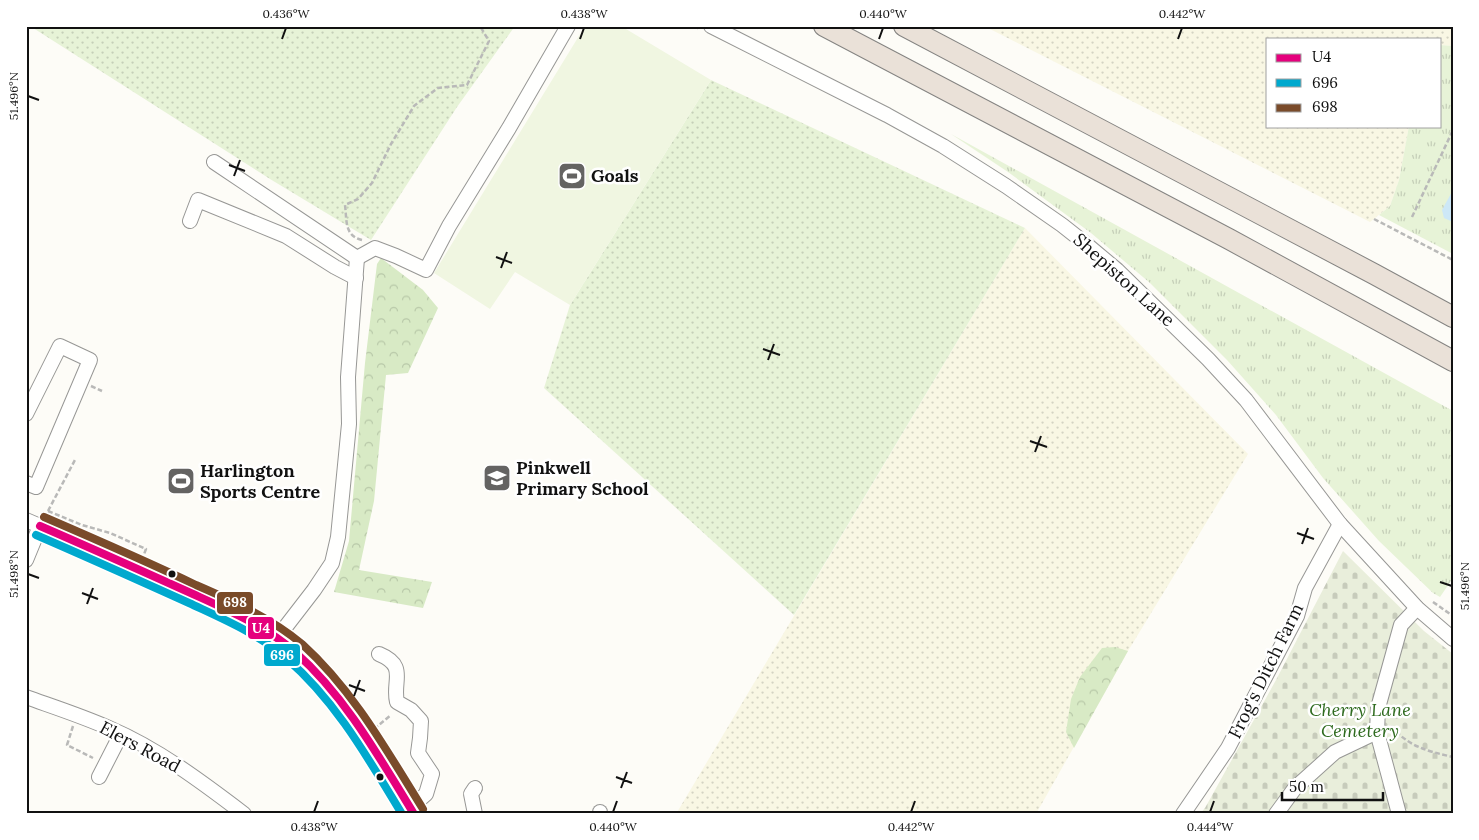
<svg xmlns="http://www.w3.org/2000/svg" width="1479" height="840" viewBox="0 0 1479 840" font-family="Lora,serif">
	<defs>
		<pattern id="farmland-dots" width="8" height="8" patternUnits="userSpaceOnUse" patternTransform="scale(1.25)"><rect width="8" height="8" fill="#f9f7e4"/><path d="M2 2h.1M6 6h.1" fill="none" stroke="#d4d3c3" stroke-width="1.8" stroke-linecap="round"/></pattern>
		<pattern id="grass-tufts" width="24" height="20" patternUnits="userSpaceOnUse" patternTransform="scale(1.25)"><rect width="24" height="20" fill="#e7f3d7"/><path d="M3 7l-1-3M5 7V3M7 7l1-3M15 17l-1-3M17 17v-4M19 17l1-3" fill="none" stroke="#c5cfb8"/></pattern>
		<pattern id="forest-crowns" width="20" height="18" patternUnits="userSpaceOnUse" patternTransform="scale(1.25)"><rect width="20" height="18" fill="#d8eac5"/><path d="M2 6a3 3 0 1 1 6 0M12 15a3 3 0 1 1 6 0" fill="none" stroke="#b8c8a8"/></pattern>
		<pattern id="cemetery-stones" width="16" height="16" patternUnits="userSpaceOnUse" patternTransform="scale(1.25)"><rect width="16" height="16" fill="#e9eedb"/><path d="M2 7V4a2 2 0 0 1 4 0v3zM10 15v-3a2 2 0 0 1 4 0v3z" fill="#c7cbbb"/></pattern>
		<pattern id="park-dots" width="8" height="8" patternUnits="userSpaceOnUse" patternTransform="scale(1.25)"><rect width="8" height="8" fill="#e7f3d7"/><path d="M2 2h.1M6 6h.1" fill="none" stroke="#c5cfb8" stroke-width="1.8" stroke-linecap="round"/></pattern>
	</defs>
	<rect width="100%" height="100%" fill="#fdfcf7"/>
	<!-- farmland -->
	<g fill="url(#farmland-dots)">
		<polygon points="984,26 1453,26 1453,46 1440,45 1440,39 1268,39 1268,126 1409,126 1399,180 1390,206 1370,222"/>
		<polygon points="1025,228 1248,454 1128,651 1036,814 676,814"/>
	</g>
	<!-- grass -->
	<g fill="url(#grass-tufts)">
		<polygon points="1440,45 1453,46 1453,254 1379,215 1390,206 1399,180 1409,126 1440,126"/>
		<polygon points="951,134 1453,411 1453,578 1440,597 1433,593 1379,541 1323,478 1276,415 1227,360 1150,283 1091,233 1008,172"/>
	</g>
	<!-- forest -->
	<g fill="url(#forest-crowns)">
		<polygon points="381,258 423,290 438,308 408,373 386,375 374,501 359,570 432,582 423,608 334,592 349,541 365,363 377,264"/>
		<polygon points="1115,647 1128,651 1074,748 1066,732 1071,699 1080,677 1102,648"/>
	</g>
	<!-- cemetery -->
	<polygon fill="url(#cemetery-stones)" points="1343,551 1424,631 1453,654 1453,814 1200,814 1205,808 1276,680"/>
	<!-- park -->
	<g fill="url(#park-dots)">
		<polygon points="30,26 515,26 457,107 371,240 270,179"/>
		<polygon points="711,80 1025,228 794,615 544,388 570,305"/>
	</g>
	<!-- pitch -->
	<polygon fill="#f0f6e1" points="585,26 621,26 711,80 570,305 515,272 490,309 434,273"/>
	<!-- water -->
	<polygon fill="#cde8f7" points="1453,190 1453,222 1444,218 1442,210"/>
	<g fill="none" stroke-linecap="round" stroke-linejoin="round">
		<defs>
			<g id="minor">
				<polyline points="711,26 887,115 943,146 1006,186 1062,225 1086,244 1117,270 1208,359 1246,400 1340,524 1417,608 1453,639"/>
				<polyline points="214,162 357,258"/>
				<polyline points="190,221 198,200 286,236 335,267 356,278"/>
				<polyline points="357,258 375,248 396,256 426,270 449,226 509,128 568,26"/>
				<polyline points="26,414 60,346 90,360 36,487 26,483"/>
				<path d="M26 520C82 544 138 568 193 594 229 610 266 626 295 652 345 698 379 757 414 814"/>
				<polyline points="26,560 40,526"/>
				<polyline points="277,638 314,590 332,563 338,537 349,424 348,377 357,258"/>
				<path d="M379 654C408 666 392 681 397 702L411 710 421 721 420 738 418 753 432 774 426 794 410 808"/>
				<path d="M26 697C54 707 82 716 109 728 158 749 202 782 244 814"/>
				<polyline points="99,777 121,734"/>
				<polyline points="600,812 600,814"/>
				<polyline points="475,814 471,794 475,788"/>
				<polyline points="1183,814 1228,748 1297,616 1305,588 1340,524"/>
				<polyline points="1276,814 1295,788 1335,752 1377,732"/>
				<polyline points="1399,814 1377,732 1378,708 1401,625 1417,608"/>
			</g>
			<g id="highway">
				<polyline points="824,26 1229,239 1453,361"/>
				<polyline points="904,26 1374,274 1453,317"/>
			</g>
		</defs>
		<!-- minor casing -->
		<use href="#minor" stroke="#979795" stroke-width="16"/>
		<!-- highway casing -->
		<use href="#highway" stroke="#858482" stroke-width="22"/>
		<!-- path -->
		<g stroke="#b9b9b8" stroke-width="2.5" stroke-dasharray="5 2.5" stroke-linecap="butt">
			<polyline points="691,26 698,29"/>
			<polyline points="1412,217 1453,130"/>
			<polyline points="1374,219 1453,260"/>
			<path d="M362 240C344 236 347 220 345 205L358 199 372 183 391 144 414 106 438 88 467 85 489 41 480 26"/>
			<polyline points="91,386 102,391"/>
			<polyline points="48,511 82,525 110,533 146,549 143,557"/>
			<polyline points="48,511 76,458"/>
			<polyline points="1433,602 1453,616"/>
			<polyline points="73,726 67,745 93,758"/>
			<path d="M1391 726C1409 747 1427 751 1453 757"/>
			<polyline points="374,729 391,715"/>
		</g>
		<!-- minor -->
		<use href="#minor" stroke="#fffffe" stroke-width="14"/>
		<!-- highway -->
		<use href="#highway" stroke="#eae1d8" stroke-width="20"/>
		<defs>
			<path id="bus-1" d="M40 526C91 548 142 571 193 594 228 610 265 626 295 652 345 696 379 757 414 814"/>
			<path id="bus-2" d="M36 535C87 557 138 580 189 603 223 619 259 634 287 659 336 701 369 760 402 814"/>
			<path id="bus-3" d="M44 517C95 539 146 561 196 585 233 601 271 618 302 644 353 690 387 751 423 809"/>
		</defs>
		<!-- bus-1 casing -->
		<use href="#bus-1" stroke="#fff" stroke-width="11"/>
		<!-- bus-2 casing -->
		<use href="#bus-2" stroke="#fff" stroke-width="11"/>
		<!-- bus-3 casing -->
		<use href="#bus-3" stroke="#fff" stroke-width="11"/>
		<!-- bus-1 -->
		<use href="#bus-1" stroke="#e5007d" stroke-width="8"/>
		<!-- bus-2 -->
		<use href="#bus-2" stroke="#00a9ce" stroke-width="8"/>
		<!-- bus-3 -->
		<use href="#bus-3" stroke="#7a4b2a" stroke-width="8"/>
	</g>
	<!-- ticks -->
	<path fill="none" stroke="#111" stroke-width="2" d="M282 39 286 28M580 39 584 28M879 39 883 28M1178 39 1182 28M28 96 39 100M229 165 245 171M234 176 240 160M496 257 512 263M501 268 507 252M763 349 780 355M768 360 774 344M1030 441 1047 447M1035 452 1041 436M1297 533 1314 539M1302 544 1308 528M28 574 39 578M1440 582 1452 586M82 593 98 599M87 604 93 588M349 685 365 691M354 696 360 680M616 777 632 783M621 788 627 772M314 812 318 801M613 812 617 801M911 812 915 801M1210 812 1214 801"/>
	<!-- icons -->
	<defs>
		<symbol id="stadium-square" viewBox="-11 -11 22 22"><rect x="-9" y="-9" width="18" height="18" rx="4" fill="#646362" stroke="#fff"/><path d="M0-5a6.5 5 0 1 0 0 10a6.5 5 0 1 0 0-10ZM-3.5-1.8h7v3.6h-7Z" fill="#fff"/></symbol>
		<symbol id="school-square" viewBox="-11 -11 22 22"><rect x="-9" y="-9" width="18" height="18" rx="4" fill="#646362" stroke="#fff"/><path d="M0-5L7-2L0 1L-7-2ZM-4 1L0 2.5L4 1V4Q0 6-4 4Z" fill="#fff"/></symbol>
	</defs>
	<g fill-rule="evenodd">
		<use href="#stadium-square" x="556" y="160" width="32" height="32"/>
		<use href="#school-square" x="481" y="462" width="32" height="32"/>
		<use href="#stadium-square" x="165" y="465" width="32" height="32"/>
	</g>
	<!-- markers -->
	<g fill="#111" stroke="#fff" stroke-width="2">
		<circle cx="172" cy="574" r="4.5"/>
		<circle cx="380" cy="777" r="4.5"/>
	</g>
	<g text-anchor="middle" stroke-width="5" stroke-linejoin="round" paint-order="stroke">
		<!-- poi labels -->
		<g font-size="18" font-weight="bold" fill="#111" stroke="#fff" text-anchor="start">
			<text x="591" y="182">Goals</text>
			<text x="516" y="474">Pinkwell<tspan x="516" dy="21">Primary School</tspan></text>
			<text x="200" y="477">Harlington<tspan x="200" dy="21">Sports Centre</tspan></text>
		</g>
		<!-- street labels -->
		<g font-size="18" fill="#111" stroke="#fff">
			<text transform="translate(1124 280) rotate(42)" y="6">Shepiston Lane</text>
			<text transform="translate(1266 671) rotate(-64)" y="6">Frog's Ditch Farm</text>
			<text transform="translate(140 747) rotate(28)" y="6">Elers Road</text>
		</g>
		<!-- park labels -->
		<g font-size="18" font-style="italic" fill="#2f6b1f" stroke="#fff">
			<text x="1360" y="716">Cherry Lane<tspan x="1360" dy="21">Cemetery</tspan></text>
		</g>
	</g>
	<g stroke="#fff" stroke-width="2">
		<rect x="216" y="591" width="38" height="24" rx="5" fill="#7a4b2a"/>
		<rect x="247" y="616" width="28" height="24" rx="5" fill="#e5007d"/>
		<rect x="263" y="643" width="38" height="24" rx="5" fill="#00a9ce"/>
	</g>
	<g font-size="14" text-anchor="middle" font-weight="bold" fill="#fff">
		<text x="235" y="607">698</text>
		<text x="261" y="633">U4</text>
		<text x="282" y="660">696</text>
	</g>
	<!-- border -->
	<rect width="1479" height="840" fill="none" stroke="#ffffff" stroke-width="55"/>
	<!-- legend -->
	<rect x="1266" y="38" width="175" height="90" fill="#ffffff" stroke="#a0a0a0"/>
	<rect x="1276" y="54" width="25" height="8" fill="#e5007d" stroke="#a0a0a0"/>
	<text x="1312" y="62" font-size="15" fill="#111111">U4</text>
	<rect x="1276" y="79" width="25" height="8" fill="#00a9ce" stroke="#a0a0a0"/>
	<text x="1312" y="88" font-size="15" fill="#111111">696</text>
	<rect x="1276" y="104" width="25" height="8" fill="#7a4b2a" stroke="#a0a0a0"/>
	<text x="1312" y="112" font-size="15" fill="#111111">698</text>
	<!-- scale -->
	<path d="M1282 792v8h101v-8" fill="none" stroke="#111111" stroke-width="2.5"/>
	<text x="1289" y="792" font-size="15" fill="#111111" stroke="#ffffff" stroke-width="4" paint-order="stroke">50 m</text>
	<rect x="28" y="28" width="1424" height="784" fill="none" stroke="#111" stroke-width="2"/>
	<g font-size="12" text-anchor="middle" fill="#111">
		<text x="286" y="18">0.436°W</text>
		<text x="584" y="18">0.438°W</text>
		<text x="883" y="18">0.440°W</text>
		<text x="1182" y="18">0.442°W</text>
		<text transform="translate(14 96) rotate(-90)" y="4">51.496°N</text>
		<text transform="translate(14 574) rotate(-90)" y="4">51.498°N</text>
		<text transform="translate(1465 586) rotate(-90)" y="4">51.496°N</text>
		<text x="314" y="831">0.438°W</text>
		<text x="613" y="831">0.440°W</text>
		<text x="911" y="831">0.442°W</text>
		<text x="1210" y="831">0.444°W</text>
	</g>
</svg>
